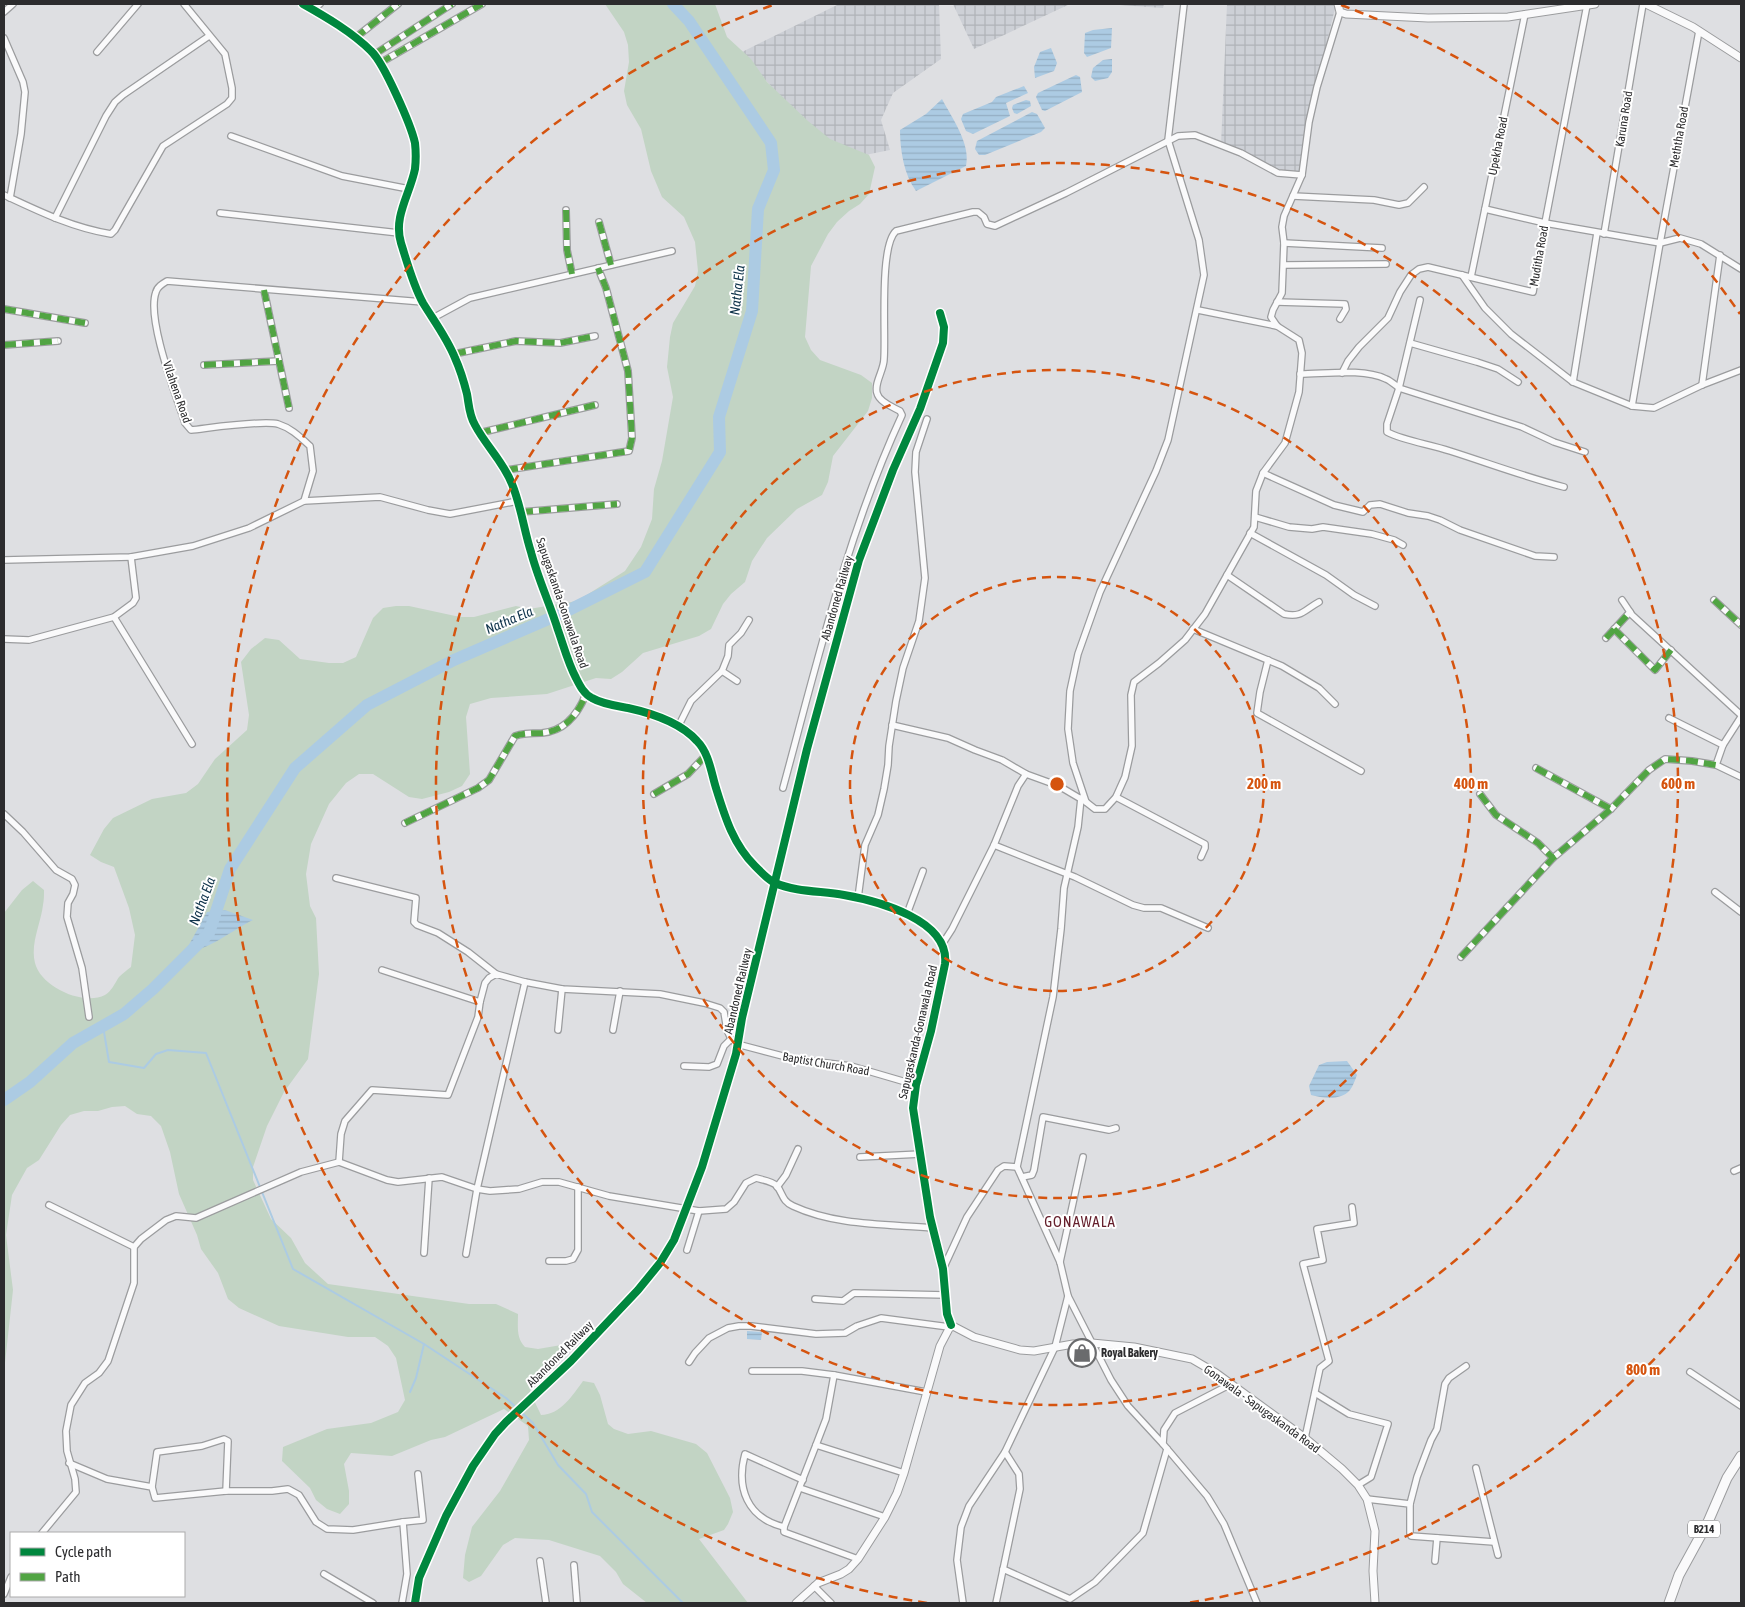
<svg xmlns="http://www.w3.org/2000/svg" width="1745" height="1607" viewBox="0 0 1745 1607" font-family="'Asap Condensed',sans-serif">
	<defs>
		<pattern id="industrial-grid" width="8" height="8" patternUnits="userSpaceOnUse" patternTransform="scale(1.25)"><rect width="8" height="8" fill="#cdd0d6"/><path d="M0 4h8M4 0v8" fill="none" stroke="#b0b3b8"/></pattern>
		<pattern id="water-rules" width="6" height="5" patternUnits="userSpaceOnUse" patternTransform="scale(1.25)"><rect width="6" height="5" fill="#accbe3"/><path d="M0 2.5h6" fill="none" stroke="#94aec3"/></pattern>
	</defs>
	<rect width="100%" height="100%" fill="#dedfe2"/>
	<!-- industrial -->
	<g fill="url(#industrial-grid)">
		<polygon points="839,4 939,4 941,59 893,93 881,120 890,150 840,160 740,53"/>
		<polygon points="953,4 1070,4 974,49"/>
		<polygon points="1105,4 1164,4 1163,8"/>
		<polygon points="1227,4 1336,4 1317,84 1301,172 1273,169 1249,153 1221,145"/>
	</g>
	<!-- grass -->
	<path fill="#c2d4c4" d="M605 4H715L727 37 751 59 767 82 808 121 830 139 869 155 875 167 869 194 860 204 849 211 837 222 828 234 811 266 805 337 811 350 820 360 861 375 872 383V398L868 411 833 456 828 482 822 495 797 509 767 538 752 561 745 582 731 594 723 604 711 629 699 636 643 653 622 672 611 679 596 678 547 694 491 698 470 704 466 717 470 774 462 786 449 792 422 799 409 797 373 774H359L346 783 329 804 311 844 306 874 310 906 316 918 319 974 308 1059 284 1092 267 1126 253 1167V1180L271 1219 291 1238 305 1263 328 1284 469 1304H496L518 1314C518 1326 516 1338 525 1347L538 1349 567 1344 568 1351 564 1357 532 1384 530 1392 541 1415C560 1415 573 1395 583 1381L594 1383 600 1395 608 1424 614 1429 628 1434 651 1431 696 1444 707 1453 730 1498 733 1512 728 1524 724 1530 699 1539 748 1603H647L623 1584 616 1572 600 1556 549 1540 515 1538 503 1545 481 1576 469 1582 463 1578 465 1555 472 1527 500 1491 529 1440 528 1426 504 1409 445 1437 431 1440 392 1456 351 1453 344 1464 349 1491V1504L340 1514 327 1509 316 1500 310 1488 282 1461 283 1447 327 1429 371 1423 398 1412 405 1400 396 1358 388 1346 375 1337H348L279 1326 239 1308 228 1299 218 1273 201 1249 197 1235 179 1194 170 1152 161 1126 151 1116 137 1114 125 1106 112 1107 98 1111H84L70 1115 61 1125 39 1160 27 1168 12 1195 6 1235 13 1290 4 1372V913L22 890 33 881 44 890C44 895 44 900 43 905 41 923 30 944 35 963 41 987 83 1006 105 995 111 992 115 983 119 977 123 973 127 970 131 967L135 935 129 908 114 867 101 862 90 855 104 829 113 818 152 799 186 793 198 784 215 759 247 730 249 715 241 662 251 649 265 638 279 640 300 659 329 663H343L356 657 373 618 383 608 396 606H409L460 617H474L516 606 529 609 577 601 625 571 641 547 652 519 654 489 662 461 673 397 667 367 670 337 673 323 695 286 698 271 695 242 684 217 662 197 651 171 641 129 627 105 624 91 629 62 628 45 624 32Z"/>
	<!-- water -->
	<g fill="url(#water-rules)">
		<polygon points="1112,28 1111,48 1087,57 1084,53 1085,33 1093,30"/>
		<polygon points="1051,48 1057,63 1054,71 1035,78 1034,67 1040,52"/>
		<polygon points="1112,59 1112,72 1108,78 1095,81 1091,77 1093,68 1103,60"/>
		<polygon points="1076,75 1080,77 1082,92 1045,111 1042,110 1036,97 1038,93"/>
		<polygon points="1024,86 1028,93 1006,103 1010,116 973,134 966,131 961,119 963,114 992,102 996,97"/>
		<path d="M942 99C952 118 971 144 966 166L916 191C904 175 900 150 900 130L926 114Z"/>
		<polygon points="1026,100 1030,101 1031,106 1017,114 1014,113 1012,108 1013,105"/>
		<polygon points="1032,112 1037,114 1045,128 1041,132 985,155 979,155 975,149 977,141"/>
		<path d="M225 910 253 920C234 929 206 952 185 952L207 912Z"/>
		<path d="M1347 1061 1357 1075C1355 1080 1353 1086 1350 1090 1341 1101 1323 1098 1311 1095L1309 1086 1319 1065 1327 1062Z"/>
		<polygon points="747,1331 762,1332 761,1340 747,1339"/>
	</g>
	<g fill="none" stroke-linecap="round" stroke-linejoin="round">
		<!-- stream -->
		<g stroke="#accbe3" stroke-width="2">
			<polyline points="103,1026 109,1062 144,1068 156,1054 168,1050 206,1053 293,1269 424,1344 506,1398 533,1423 558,1465 586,1494 592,1512 683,1603"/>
			<polyline points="410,1392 416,1378 424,1344"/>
		</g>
		<!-- river -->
		<polyline stroke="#accbe3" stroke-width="12" points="4,1100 30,1082 73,1043 124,1014 153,989 209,933 230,869 295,768 367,705 454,660 567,611 645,572 720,452 719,417 752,311 758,209 774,170 771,143 689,21 673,4"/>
		<defs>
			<g id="minor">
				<polyline points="313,10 320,4"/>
				<polyline points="4,12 13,4"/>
				<polyline points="4,38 23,82 25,92 21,134 10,198"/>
				<polyline points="355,38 398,4"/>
				<polyline points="97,52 138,4"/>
				<polyline points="375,54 452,4"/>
				<polyline points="380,63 482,4"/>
				<polyline points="231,136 342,176 409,189"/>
				<path d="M4 195C38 211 73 228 111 234L115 230 163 146 227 104 232 98V88L225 54 184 4"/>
				<polyline points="1293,196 1374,200 1399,205 1408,203 1424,187"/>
				<polyline points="1485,209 1545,223 1660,243 1680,238 1701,244 1741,269"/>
				<polyline points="566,210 567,250 572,274"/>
				<polyline points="220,213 399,233"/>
				<polyline points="55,218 106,116 115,102 123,95 209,36"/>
				<polyline points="599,222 611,265"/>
				<polyline points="1604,234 1643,4"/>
				<polyline points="1284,243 1382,248"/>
				<polyline points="1284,265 1386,264"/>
				<polyline points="1462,275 1485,308 1511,334 1573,382 1632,406 1654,408 1702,385 1741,370"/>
				<polyline points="1471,277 1525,14"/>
				<polyline points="264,290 289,408"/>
				<path d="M1420 300 1399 388 1387 424V432C1405 441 1429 444 1450 451 1488 463 1525 477 1564 487"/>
				<polyline points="1277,302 1345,304 1346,309 1340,319"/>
				<polyline points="4,309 85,323"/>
				<polyline points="1198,310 1277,326"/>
				<polyline points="433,318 470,298 672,251"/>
				<polyline points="1410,343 1477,362 1498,369 1518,382"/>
				<polyline points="4,345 58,341"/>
				<polyline points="454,354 516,341 560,343 595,336"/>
				<polyline points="204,365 279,361"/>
				<polyline points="1342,373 1348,361 1359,347 1388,318 1400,292 1411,275 1419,269 1428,267 1533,292 1545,223 1587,5"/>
				<path d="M1300 374C1325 374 1363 368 1386 379 1391 381 1395 385 1399 388L1522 427 1554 442 1585 452"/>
				<polyline points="1573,382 1597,233"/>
				<polyline points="1702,385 1720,255"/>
				<polyline points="1632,406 1660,243 1699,31"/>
				<polyline points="479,433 595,405"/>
				<polyline points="506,470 629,451 632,438 628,371 606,288 598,268"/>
				<polyline points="1263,473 1334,505 1363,512 1370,505 1380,504 1408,513 1428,516 1440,520 1460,530 1535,556 1554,557"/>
				<polyline points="304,501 380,497 428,510 450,514 518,501"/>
				<polyline points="521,512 617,504"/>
				<polyline points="1255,517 1289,527 1312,529 1323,527 1372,534 1394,540 1403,545"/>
				<polyline points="1250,533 1326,575 1354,595 1375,606"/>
				<path d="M4 560 131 557 193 546 249 528 304 501 313 471 310 446C300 437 291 428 278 424 262 420 210 428 191 430L185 423C176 395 146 318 156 292 157 287 162 284 167 281L423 302"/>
				<path d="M1227 575 1284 614C1302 618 1304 610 1319 602"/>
				<polyline points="1622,600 1632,615 1741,715"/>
				<polyline points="1714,600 1741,625"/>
				<polyline points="114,617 192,744"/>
				<polyline points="1193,629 1282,666 1319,688 1335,704"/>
				<polyline points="1614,629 1655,670 1671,650"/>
				<polyline points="1606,638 1630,612"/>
				<polyline points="4,639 29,640 114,617 133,603 136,598 131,557"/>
				<polyline points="1268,660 1260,692 1257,713 1361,771"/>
				<polyline points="722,671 728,656 729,645 741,633 749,620"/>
				<polyline points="1741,717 1723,745 1716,765 1741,777"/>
				<polyline points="1669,718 1723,745"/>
				<polyline points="892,725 948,738 975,750 1002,760 1026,774 1059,786 1086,802 1095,809 1105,809 1116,797 1125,777 1132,746 1131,695 1134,682 1159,663 1185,640 1205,614 1254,527 1256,491 1263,473 1285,443 1299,392 1302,353 1299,340 1277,326 1271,317 1273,310 1282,293 1284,243 1282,227 1284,216 1302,175 1309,122 1317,87 1340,12"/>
				<polyline points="678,727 691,701 722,671 737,681"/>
				<polyline points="1536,768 1611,809"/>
				<path d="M783 788C817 663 847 534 902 415L900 411C893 407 879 402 877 393 874 383 884 370 884 359 886 334 879 246 896 231L973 212H978L984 217 987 224 995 226 1066 193 1178 136 1195 135 1241 153 1278 173 1302 175"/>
				<polyline points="654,794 688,774 706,755"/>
				<polyline points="1480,794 1496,815 1538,843 1553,858"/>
				<polyline points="1116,797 1205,844 1205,848 1201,857"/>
				<polyline points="1086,802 1073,763 1068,729 1070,691 1078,654 1100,592 1156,471 1168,440 1204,275 1199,240 1168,140 1184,4"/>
				<polyline points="4,814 23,832 56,870 72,879 75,885 73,894 68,903 67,917 82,968 89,1017"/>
				<path d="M405 823 478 788 489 780 515 736C523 733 533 733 542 733 565 731 578 714 586 694"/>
				<polyline points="994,845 1075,877 1133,905 1144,908 1161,908 1208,928"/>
				<polyline points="336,878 416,898 414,922 417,925 438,933 468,952 496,974"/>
				<polyline points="1715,892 1741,912"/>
				<polyline points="858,898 865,845 878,815 884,789 888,765 889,746 896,701 903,668 919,621 925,578 915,472 916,452 927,419"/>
				<polyline points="907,914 923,871"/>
				<polyline points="943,943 952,929 994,845 1018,786 1026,774"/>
				<polyline points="1461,957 1553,858 1611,809 1649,770 1665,759 1692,761 1716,765"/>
				<polyline points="382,970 480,1002"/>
				<polyline points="558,1030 562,989"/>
				<polyline points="613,1030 620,991"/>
				<polyline points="684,1066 709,1067 717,1064 724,1046 731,1039"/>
				<polyline points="860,1157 921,1154"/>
				<polyline points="339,1162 341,1134 345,1121 372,1090 448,1095 478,1017 480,1002 485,983 489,978 496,974 525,982 562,989 660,994 704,1003 720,1008 724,1012 727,1030 731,1039 737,1044 794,1059 851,1066 916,1085"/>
				<polyline points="1734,1171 1741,1168"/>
				<polyline points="1022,1177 1032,1175 1034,1170 1043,1117 1109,1130 1116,1128"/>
				<polyline points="777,1187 786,1175 798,1149"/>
				<polyline points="49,1205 134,1247"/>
				<polyline points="687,1250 699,1211"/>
				<polyline points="424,1253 429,1178"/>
				<polyline points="466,1254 477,1189 525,982"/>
				<polyline points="549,1261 566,1261 573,1259 578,1250 578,1187"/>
				<polyline points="1060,1262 1083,1157"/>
				<polyline points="943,1269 967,1217 998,1170 1004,1166 1017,1167"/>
				<polyline points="1068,1296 1111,1380 1128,1406 1163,1444"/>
				<polyline points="815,1299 843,1301 854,1293 946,1295"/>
				<polyline points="689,1362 695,1353 709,1338 728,1328 739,1326 751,1326 816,1334 845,1333 857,1326 881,1318 949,1327"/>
				<polyline points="752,1371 802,1371 834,1375 926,1392"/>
				<polyline points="1690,1372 1741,1406"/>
				<polyline points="1231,1384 1175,1413 1164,1430 1163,1444 1207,1496 1224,1524 1257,1603"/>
				<polyline points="1315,1393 1349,1414 1388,1424 1371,1477 1358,1485"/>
				<polyline points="1305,1438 1320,1368 1329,1361 1303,1264 1323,1260 1317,1229 1354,1223 1352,1207"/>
				<polyline points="816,1445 826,1419 834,1375"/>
				<polyline points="69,1463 107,1479 152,1487 155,1498 226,1491 272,1491 288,1489 299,1495 316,1522 327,1529 353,1530 403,1522 407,1574 402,1603"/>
				<polyline points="1476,1468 1498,1555"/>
				<polyline points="152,1487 157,1452 202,1446 224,1439 228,1441 226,1491"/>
				<polyline points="800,1488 885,1517"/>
				<polyline points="1367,1499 1410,1504 1410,1533 1411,1536 1494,1542"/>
				<polyline points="1410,1504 1417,1477 1431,1440 1437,1429 1445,1384 1449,1378 1466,1366"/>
				<polyline points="403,1522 423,1520 418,1474"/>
				<path d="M784 1527C747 1518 736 1488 745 1454L803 1480"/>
				<path d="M42 1533 76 1492 75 1479 67 1451 66 1431 71 1405 85 1383 99 1373 108 1361 134 1283V1247L141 1239 166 1220 176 1216 196 1218 301 1172 339 1162 387 1180 398 1182 442 1177 477 1189 490 1191 519 1189 542 1182H559L609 1196 699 1211 726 1209 734 1202 746 1183 756 1178C763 1180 772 1181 777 1186 783 1194 782 1201 793 1206 836 1226 887 1224 933 1228"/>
				<polyline points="858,1559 784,1532 784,1527 816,1445 904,1473"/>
				<polyline points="540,1561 546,1603"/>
				<polyline points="1435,1561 1437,1538"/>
				<polyline points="574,1565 577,1603"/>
				<polyline points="1003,1569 1070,1599 1095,1582 1143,1533 1167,1449"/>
				<polyline points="324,1574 373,1603"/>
				<polyline points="814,1586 831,1603"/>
				<polyline points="4,1594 11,1577"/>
				<polyline points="415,1603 419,1578 446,1516 473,1466 495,1434 506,1422 571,1361 638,1290 660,1263 674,1240 702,1167 736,1054 742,1018 807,749 859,560 893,470 920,409 943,343 944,327 940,313"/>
				<polyline points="963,1603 957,1560 961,1527 969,1506 1005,1452 1055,1347 1068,1296 1060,1262 1017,1167 1053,997 1061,929 1064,888 1078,827 1081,798"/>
				<polyline points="996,1603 1020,1489 1019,1474 1005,1452"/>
			</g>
			<g id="tertiary">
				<path d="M303 4C326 17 352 32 371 51 384 63 411 125 415 143 416 152 416 160 415 169 410 194 393 217 401 243 407 262 413 285 423 303 434 321 447 338 455 358 460 369 464 382 467 394 469 405 469 415 475 425 486 446 503 461 512 484 521 506 524 530 531 552 538 579 550 604 558 630 564 647 568 663 576 678 580 686 584 694 592 698 602 704 617 706 628 708 651 713 681 723 697 741 709 753 711 772 716 788 725 817 733 844 755 866 761 872 767 879 775 883 796 892 822 891 844 895 878 901 950 920 945 964L931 1031 916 1085 913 1108 930 1217 943 1269 947 1314 951 1325"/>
				<polyline points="1338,4 1340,12 1346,14 1428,18 1508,17 1595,4"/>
				<polyline points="1646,4 1693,27 1741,58"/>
				<polyline points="951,1325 974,1337 1020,1350 1034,1351 1073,1344 1092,1343 1134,1347 1192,1359 1216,1373 1305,1438 1342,1469 1358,1485 1367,1499 1375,1531 1373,1571 1375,1603"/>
				<polyline points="796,1603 818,1583 841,1574 849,1569 858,1559 885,1517 897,1493 904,1473 940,1346 951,1325"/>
			</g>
			<polyline id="primary" points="1669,1603 1679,1575 1708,1522 1727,1478 1741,1456"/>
		</defs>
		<!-- minor casing -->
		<use href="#minor" stroke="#9b9c9e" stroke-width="8"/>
		<!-- tertiary casing -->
		<use href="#tertiary" stroke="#9b9c9e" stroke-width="9"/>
		<!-- primary casing -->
		<use href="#primary" stroke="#9b9c9e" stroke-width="11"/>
		<!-- minor -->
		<use href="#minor" stroke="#fafafb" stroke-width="5.5"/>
		<!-- tertiary -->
		<use href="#tertiary" stroke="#fafafb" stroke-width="7"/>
		<!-- primary -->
		<use href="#primary" stroke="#fafafb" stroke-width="9"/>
		<!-- quiet -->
		<g stroke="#51a443" stroke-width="6" stroke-dasharray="12 6" stroke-linecap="butt">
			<polyline points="355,38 398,4"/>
			<polyline points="375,54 452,4"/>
			<polyline points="380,63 482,4"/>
			<polyline points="566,210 567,250 572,274"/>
			<polyline points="599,222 611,265"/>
			<polyline points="264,290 289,408"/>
			<polyline points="4,309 85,323"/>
			<polyline points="4,345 58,341"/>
			<polyline points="454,354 516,341 560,343 595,336"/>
			<polyline points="204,365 279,361"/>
			<polyline points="479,433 595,405"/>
			<polyline points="506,470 629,451 632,438 628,371 606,288 598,268"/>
			<polyline points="521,512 617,504"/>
			<polyline points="1714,600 1741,625"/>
			<polyline points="1614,629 1655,670 1671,650"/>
			<polyline points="1606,638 1630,612"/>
			<polyline points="1536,768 1611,809"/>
			<polyline points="654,794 688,774 706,755"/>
			<polyline points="1480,794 1496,815 1538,843 1553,858"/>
			<path d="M405 823 478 788 489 780 515 736C523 733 533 733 542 733 565 731 578 714 586 694"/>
			<polyline points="1461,957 1553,858 1611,809 1649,770 1665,759 1692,761 1716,765"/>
		</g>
		<defs>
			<g id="cycleway">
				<path d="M303 4C326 17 352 32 371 51 384 63 411 125 415 143 416 152 416 160 415 169 410 194 393 217 401 243 407 262 413 285 423 303 434 321 447 338 455 358 460 369 464 382 467 394 469 405 469 415 475 425 486 446 503 461 512 484 521 506 524 530 531 552 538 579 550 604 558 630 564 647 568 663 576 678 580 686 584 694 592 698 602 704 617 706 628 708 651 713 681 723 697 741 709 753 711 772 716 788 725 817 733 844 755 866 761 872 767 879 775 883 796 892 822 891 844 895 878 901 950 920 945 964L931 1031 916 1085 913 1108 930 1217 943 1269 947 1314 951 1325"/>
				<polyline points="415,1603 419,1578 446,1516 473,1466 495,1434 506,1422 571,1361 638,1290 660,1263 674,1240 702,1167 736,1054 742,1018 807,749 859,560 893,470 920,409 943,343 944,327 940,313"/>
			</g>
		</defs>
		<!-- cycleway casing -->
		<use href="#cycleway" stroke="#fff" stroke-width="11"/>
		<!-- cycleway -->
		<use href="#cycleway" stroke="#00873e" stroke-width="8"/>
	</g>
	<!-- distance rings -->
	<g fill="none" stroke="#d5540f" stroke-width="2.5" stroke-dasharray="9 6">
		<circle cx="1057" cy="784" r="207"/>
		<circle cx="1057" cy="784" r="414"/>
		<circle cx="1057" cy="784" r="621"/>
		<path d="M1740 1254A829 829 0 0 1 1187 1603M927 1603A829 829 0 0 1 773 5M1341 5A829 829 0 0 1 1740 314"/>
	</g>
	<!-- icons -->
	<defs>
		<symbol id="shop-ring" viewBox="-11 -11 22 22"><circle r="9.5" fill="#fff" stroke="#6a6b6d" stroke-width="1.5"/><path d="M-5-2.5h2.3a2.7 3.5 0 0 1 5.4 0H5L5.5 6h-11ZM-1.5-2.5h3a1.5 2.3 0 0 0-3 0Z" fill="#6a6b6d"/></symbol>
	</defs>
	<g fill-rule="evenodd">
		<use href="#shop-ring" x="1066" y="1337" width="32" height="32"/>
	</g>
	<g text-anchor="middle" stroke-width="4" stroke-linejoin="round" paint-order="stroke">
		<!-- shield labels -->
		<rect fill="#fff" stroke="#6b6b6d" stroke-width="1" x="1688" y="1520.5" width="32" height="17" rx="4"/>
		<g font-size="11" font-weight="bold" fill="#2c2c2e">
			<text x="1704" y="1533">B214</text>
		</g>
		<!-- street labels -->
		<g font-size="12" fill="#2c2c2e" stroke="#fff">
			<text transform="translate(1624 119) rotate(-81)" y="4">Karuna Road</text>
			<text transform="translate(1679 137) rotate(-80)" y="4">Meththa Road</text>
			<text transform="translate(1498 146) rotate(-79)" y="4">Upekha Road</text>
			<text transform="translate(1539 256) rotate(-80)" y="4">Muditha Road</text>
			<text transform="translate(177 392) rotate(71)" y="4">Vilahena Road</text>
			<text transform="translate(837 598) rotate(-74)" y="4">Abandoned Railway</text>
			<text transform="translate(562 603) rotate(71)" y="4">Sapugaskanda-Gonawala Road</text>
			<text transform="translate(738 991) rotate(-77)" y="4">Abandoned Railway</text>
			<text transform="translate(918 1032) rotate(-77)" y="4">Sapugaskanda-Gonawala Road</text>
			<text transform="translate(826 1064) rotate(10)" y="4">Baptist Church Road</text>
			<text transform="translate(560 1354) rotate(-45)" y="4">Abandoned Railway</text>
			<text transform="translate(1262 1409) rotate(36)" y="4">Gonawala - Sapugaskanda Road</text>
		</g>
		<!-- poi labels -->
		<g font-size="12" font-weight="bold" fill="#2c2c2e" stroke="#fff" text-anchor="start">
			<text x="1101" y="1357">Royal Bakery</text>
		</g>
		<!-- water labels -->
		<g font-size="14" font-style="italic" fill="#11354c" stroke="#fff">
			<text transform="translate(737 290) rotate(-84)" y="5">Natha Ela</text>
			<text transform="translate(509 620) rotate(-23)" y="5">Natha Ela</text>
			<text transform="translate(202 901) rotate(-69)" y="5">Natha Ela</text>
		</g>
		<!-- quarter labels -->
		<g font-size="15" letter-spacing="1" fill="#641e2b" stroke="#fff">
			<text x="1080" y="1227">GONAWALA</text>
		</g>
	</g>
	<circle cx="1057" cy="784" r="8" fill="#d5540f" stroke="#fff" stroke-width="2.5"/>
	<g font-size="15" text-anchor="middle" font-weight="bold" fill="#d5540f" stroke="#fff" stroke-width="4" stroke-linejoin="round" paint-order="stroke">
		<text x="1264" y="789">200 m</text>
		<text x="1471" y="789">400 m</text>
		<text x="1678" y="789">600 m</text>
		<text x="1643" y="1375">800 m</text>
	</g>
	<!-- border -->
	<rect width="1745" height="1607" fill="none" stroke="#2c2c2e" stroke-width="10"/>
	<!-- legend -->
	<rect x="10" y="1532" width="175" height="65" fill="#ffffff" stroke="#ababab"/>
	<rect x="20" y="1548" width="25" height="8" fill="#00873e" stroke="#ababab"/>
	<text x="55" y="1557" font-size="15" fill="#2c2c2e">Cycle path</text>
	<rect x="20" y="1573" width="25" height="8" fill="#51a443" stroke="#ababab"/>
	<text x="55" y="1582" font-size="15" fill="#2c2c2e">Path</text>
</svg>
